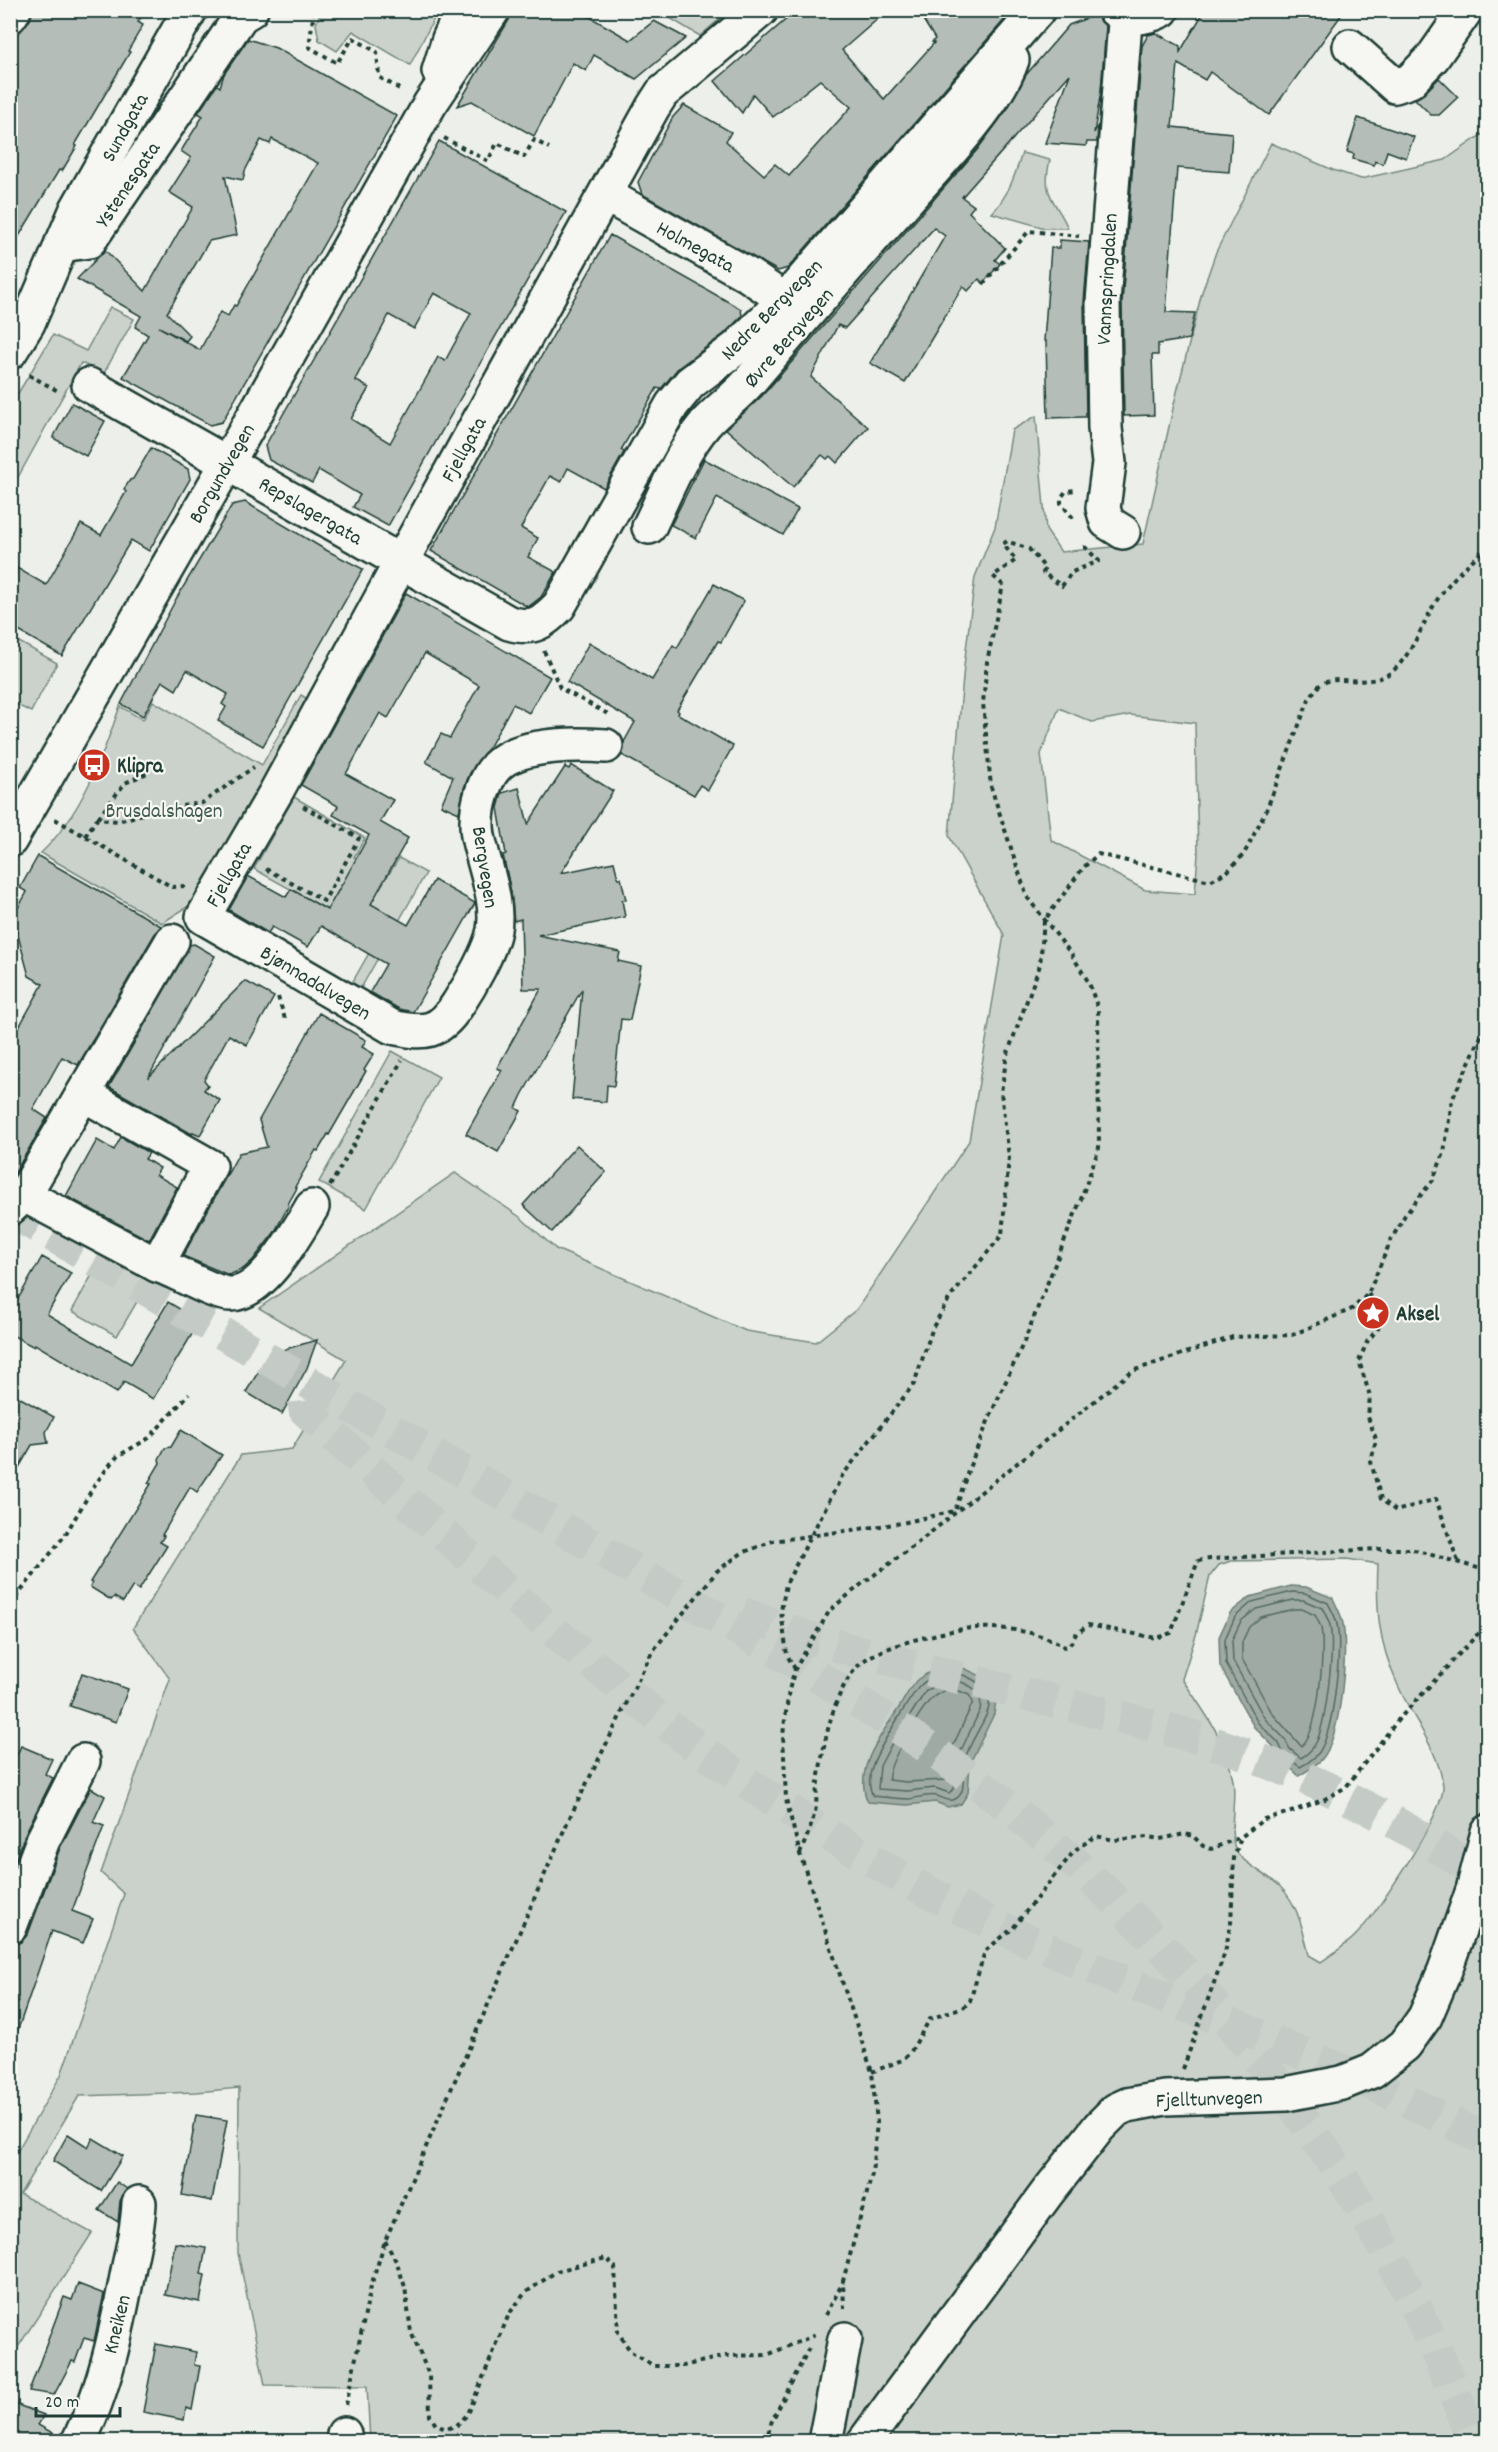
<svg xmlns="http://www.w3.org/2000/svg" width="1498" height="2452" viewBox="0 0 1498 2452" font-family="Dekko,sans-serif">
	<rect width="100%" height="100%" fill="#edefea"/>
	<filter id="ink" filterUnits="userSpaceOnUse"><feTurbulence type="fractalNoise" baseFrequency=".0167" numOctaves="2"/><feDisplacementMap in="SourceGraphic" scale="12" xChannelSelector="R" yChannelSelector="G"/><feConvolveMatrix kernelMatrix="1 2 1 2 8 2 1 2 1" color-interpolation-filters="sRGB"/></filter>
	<g filter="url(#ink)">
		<!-- green -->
		<g fill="#cbd2cc" stroke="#758880" stroke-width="1.5" fill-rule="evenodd">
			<polygon points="321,11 321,10 438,11 410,65 353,31 337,51 319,40 316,24"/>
			<polygon points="658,11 729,11 700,36"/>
			<path d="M1487 131V2441H370L367 2386 265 2385 238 2253 239 2088 197 2092 79 2096 20 2194 92 2233 11 2358V2162L61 2075 124 1894 101 1873 170 1679 133 1628 241 1455 292 1449 346 1360 259 1308 455 1173 520 1217 556 1249 746 1331 816 1342 857 1309 969 1141 1004 935 949 836 964 666 975 577 995 527 1012 430 1036 416 1046 530 1061 552 1143 544 1174 404 1202 292 1216 252 1271 143 1333 170 1361 179 1445 160ZM1059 708 1092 722 1130 715 1195 723 1198 854 1195 894 1145 890 1051 840 1041 754ZM1347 1559 1378 1564C1376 1609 1378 1641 1397 1683 1411 1717 1439 1749 1443 1786 1445 1812 1377 1913 1357 1934 1347 1945 1333 1953 1321 1962L1309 1955C1302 1926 1297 1897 1271 1879 1261 1872 1245 1863 1238 1854 1226 1837 1237 1801 1233 1781 1226 1739 1205 1713 1182 1679L1196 1635 1210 1576 1219 1565 1231 1561Z"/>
			<path d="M1022 153 1050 160C1041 196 1055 199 1068 228H1045L992 213C1008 196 1015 176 1022 153Z"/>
			<polygon points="110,307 134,319 104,373 81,363 11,490 11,405 53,335 86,351"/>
			<polygon points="10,637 57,663 31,712 11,702"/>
			<path d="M301 695 314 703 206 895 162 923 41 853C81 815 102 758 120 706L143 720 153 701 262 765Z"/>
			<polygon points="294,797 365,838 354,857 387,877 399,858 426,873 361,988 352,983 369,953 351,941 372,902 341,885 328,910 254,869"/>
			<polygon points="392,1051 439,1077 366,1209 319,1182"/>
			<polygon points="103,1255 149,1281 117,1336 72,1311"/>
		</g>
		<!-- water -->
		<g fill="#9faaa4" stroke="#6c7e77" stroke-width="1.5">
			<path d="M1291 1586 1306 1587 1333 1598C1336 1606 1342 1615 1343 1624 1348 1653 1341 1737 1322 1759 1316 1766 1306 1771 1299 1776L1279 1757 1273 1746 1254 1727 1220 1666 1219 1637 1230 1613 1250 1597Z"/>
			<path d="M957 1665 983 1677 992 1688 996 1700 994 1714 970 1763 968 1793 961 1804 948 1807 935 1802 907 1805 868 1802C852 1769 883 1733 900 1706 905 1698 911 1685 918 1679 930 1671 943 1666 957 1665Z"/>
		</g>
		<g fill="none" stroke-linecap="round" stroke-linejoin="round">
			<!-- shore -->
			<g stroke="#526961" stroke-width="1.5">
				<path d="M1292 1592 1305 1593 1328 1603C1331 1609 1336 1617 1337 1624 1342 1649 1334 1721 1323 1745 1319 1756 1310 1762 1300 1767L1284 1754 1278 1742 1258 1723 1226 1664 1225 1639 1235 1617 1252 1602Z"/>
				<path d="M1293 1600H1303L1322 1608C1325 1613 1328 1620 1330 1625 1335 1649 1326 1719 1317 1741 1313 1749 1308 1754 1301 1758L1290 1749 1284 1738 1265 1719 1233 1661 1232 1640 1241 1621 1256 1609Z"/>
				<path d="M1294 1609H1301L1315 1615C1317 1619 1320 1624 1321 1628 1325 1650 1319 1734 1301 1746L1272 1713 1242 1659V1642L1249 1627 1261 1617Z"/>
				<path d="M955 1672C1021 1694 974 1722 964 1762 961 1772 967 1789 958 1797 951 1804 944 1798 937 1796 928 1794 918 1798 909 1799 898 1799 884 1797 873 1796 868 1787 869 1774 873 1764 877 1752 912 1693 921 1685 929 1677 944 1672 955 1672Z"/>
				<path d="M954 1679C970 1685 984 1690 980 1710L957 1759 954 1789 949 1793 935 1788 907 1791 878 1789 880 1766 891 1745 926 1691 946 1680Z"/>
				<path d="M952 1688 969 1695 973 1702 948 1757 946 1780 906 1782 889 1780C885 1767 921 1710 931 1699 936 1694 946 1690 952 1688Z"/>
			</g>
		</g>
		<!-- building -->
		<g fill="#b4bdb8" stroke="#1f3d34" stroke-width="1.5" fill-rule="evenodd">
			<polygon points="33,10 145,10 138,22 143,25 128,51 130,52 75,145 77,146 62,171 59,170 10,251 10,44 17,33 30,20"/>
			<polygon points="512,10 578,10 630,40 654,21 686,38 636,79 594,55 586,71 573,63 534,136 472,101 457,106 509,20"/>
			<polygon points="797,10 888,10 842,50 884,99 934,43 932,42 935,39 917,10 1013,10 788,268 778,271 642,194 638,182 673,117 684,105 731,132 726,141 764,175 775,164 789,176 851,107 820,80 773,117 753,94 742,113 715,81"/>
			<polygon points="1091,10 1096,10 1099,20 1106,26 1101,91 1094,133 1098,125 1097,142 1087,142 1086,146 1045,143 1070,74 962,197 974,206 969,212 1005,248 995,260 1000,264 983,283 979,279 968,291 963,286 905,383 870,363 945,236 934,228 845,328 838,325 811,377 868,427 837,463 830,456 827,459 822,455 793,487 726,429 762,396 977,150 1008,108 1025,76 1069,25 1090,17"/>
			<polygon points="1205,10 1345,10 1269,115 1210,72 1205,80 1178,64 1172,127 1232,133 1229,172 1177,168 1166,312 1195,313 1189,339 1158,344 1158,355 1152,355 1154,415 1124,416 1122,303 1142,46 1148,35 1156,33 1180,46 1180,52"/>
			<path d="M248 39 276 48 397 116 222 422 210 425 123 377 148 335 135 327 141 316 77 279 105 250 145 291 193 207 169 192 191 158 181 151 203 116 198 113 217 85 220 87 224 74ZM272 139 318 163 236 306 234 305 228 316 220 312 200 350 159 327 186 341 190 336 167 313 209 241 237 235 225 176 243 180 245 171 261 140 270 144Z"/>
			<polygon points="1439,78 1458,97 1439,115 1431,115 1415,99 1424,94"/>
			<polygon points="1358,118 1414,137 1406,158 1387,151 1383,164 1375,161 1374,165 1353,159 1354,154 1347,152"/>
			<path d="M439 141 566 212 388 526 353 507 360 495 319 470 312 483 269 460 265 446ZM434 293 471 313 445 361 438 357 390 443 351 419 369 388 355 380 389 315 414 329Z"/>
			<polygon points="610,235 741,309 742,316 724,334 678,368 661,389 657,388 621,450 624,452 604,488 568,468 561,482 550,476 521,528 538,538 528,557 556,572 541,597 528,607 431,551"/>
			<polygon points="1060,240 1089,242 1084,302 1086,417 1083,417 1048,418 1046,341 1044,341 1051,248 1060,248"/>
			<polygon points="72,403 105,421 86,456 53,438"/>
			<polygon points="151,448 188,469 190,479 149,551 131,540 62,656 10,626 10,580 17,568 46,585 81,524 101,535 126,492 124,489 130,480 133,479"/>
			<polygon points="704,459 798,509 783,535 717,498 696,538 671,525"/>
			<polygon points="245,502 324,549 363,569 263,746 218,721 226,707 222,704 228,694 187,670 176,690 162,681 143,716 121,704 176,599 232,505"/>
			<polygon points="714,584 744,601 721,642 718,641 677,710 679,712 678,714 733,746 708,790 700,785 694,795 622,755 624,742 635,722 567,682 589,643 652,680 673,645 677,648"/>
			<polygon points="406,593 550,677 529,713 513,704 489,748 470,773 464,788 459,813 441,805 453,777 426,762 441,734 450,738 479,685 425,653 388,718 380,713 346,774 393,800 380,822 408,838 371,904 408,925 434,880 475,903 413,1012 399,1009 370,992 386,964 321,926 308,947 272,927 268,933 229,910 248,876 286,897 291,889 327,910 340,888 369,835 333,815 338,806 301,785"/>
			<polygon points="571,765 613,791 561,873 614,862 618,878 621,878 626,900 622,900 625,917 538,935 620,952 618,961 641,966 630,1020 621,1019 614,1086 607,1085 606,1102 572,1099 582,989 522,1095 516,1108 521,1111 498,1152 466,1134 502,1070 497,1068 541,989 523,989 521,919 514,921 511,892 503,855 506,854 498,808 502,793 519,788 528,824 565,767 569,769"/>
			<polygon points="38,856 161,926 156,932 78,1065 62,1057 33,1109 47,1118 10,1181 10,1022 19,1027 43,984 29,976 13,917 27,892 20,888"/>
			<polygon points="194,944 215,956 148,1078 245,981 274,997 247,1045 229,1035 204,1080 208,1085 204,1090 220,1100 200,1135 193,1132 192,1134 109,1087 190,945"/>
			<polygon points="319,1013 366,1040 362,1047 374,1054 364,1070 366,1071 329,1135 328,1134 318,1151 316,1150 295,1187 297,1188 288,1204 289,1205 274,1233 253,1260 243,1269 229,1275 183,1256 239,1153 267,1147 259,1120"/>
			<polygon points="121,1137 149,1153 145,1159 160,1168 156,1175 177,1187 149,1240 66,1196 97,1140 114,1150"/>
			<polygon points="577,1145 606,1172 552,1232 523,1205"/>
			<polygon points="42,1257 71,1273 47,1314 131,1364 168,1302 200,1321 153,1399 124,1382 117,1393 35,1344 34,1347 10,1334 10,1313"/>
			<polygon points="317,1340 307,1368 282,1414 246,1392 273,1348 279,1351"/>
			<polygon points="10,1392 54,1417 46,1432 48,1443 32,1445 10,1483"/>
			<polygon points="181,1430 222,1455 197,1492 190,1487 162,1535 164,1536 160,1542 167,1546 139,1590 133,1586 123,1602 114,1597 111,1600 90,1587 92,1583 90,1582 151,1484 148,1483 160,1463 159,1459 165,1448 171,1447"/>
			<polygon points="82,1673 128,1689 116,1722 70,1706"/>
			<polygon points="21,1746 52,1759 45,1774 53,1778 26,1832 10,1873 10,1770"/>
			<polygon points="91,1788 105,1796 93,1822 104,1826 72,1911 93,1919 83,1943 52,1931 14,2041 10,2040 10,1945 21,1942 28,1934 60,1848"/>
			<polygon points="196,2115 227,2120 212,2201 182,2195"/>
			<polygon points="68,2134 88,2147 93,2138 123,2156 101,2191 53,2161"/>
			<polygon points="117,2182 127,2189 120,2201 118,2222 99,2210"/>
			<polygon points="175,2243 206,2248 201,2274 205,2275 200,2302 165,2295"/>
			<polygon points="78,2284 104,2294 94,2341 84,2338 75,2362 72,2361 54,2395 29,2391 64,2297 72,2300"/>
			<polygon points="156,2344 196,2352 194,2365 200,2366 192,2410 186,2408 184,2420 143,2412"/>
			<polygon points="10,2402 44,2415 38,2425 60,2437 60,2442 10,2442"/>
		</g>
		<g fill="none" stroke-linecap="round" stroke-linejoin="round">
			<!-- highway-tunnel -->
			<g stroke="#c4cbc6" stroke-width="33" stroke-dasharray="33 16" stroke-linecap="butt">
				<path d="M10 1211 800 1665C860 1703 920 1740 976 1782 1155 1917 1306 2093 1408 2292 1433 2341 1454 2391 1474 2442"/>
				<path d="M304 1401 305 1410 338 1440C457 1545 574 1655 701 1750 765 1797 833 1839 903 1878 1044 1957 1199 2007 1346 2072 1394 2094 1441 2117 1488 2141"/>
				<path d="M742 1613 804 1636 852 1650C919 1667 987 1685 1054 1701 1114 1716 1175 1729 1234 1750 1324 1782 1408 1826 1488 1879"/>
			</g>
			<defs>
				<g id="minor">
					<path d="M1115 10C1131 21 1146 18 1162 10"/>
					<polyline points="10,16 14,10"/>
					<polyline points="1350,46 1395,86 1410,81 1433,57 1466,10"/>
					<polyline points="606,195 748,275 785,300"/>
					<polyline points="61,245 89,241 241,16 251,10"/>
					<polyline points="10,352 28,323 77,209 190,10"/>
					<path d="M89 385 509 623C534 630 542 623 559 606L672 405 690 383 736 348 785 300 1038 10"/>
					<path d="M649 527C666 492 680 454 705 424 718 409 735 398 748 383 798 324 848 266 900 208 932 171 997 106 1012 60"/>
					<polyline points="1123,532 1107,522 1103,508 1109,463 1105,428 1103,302 1126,10"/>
					<path d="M606 746C577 744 533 744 507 758 483 771 474 812 478 836 484 866 499 900 494 930 490 951 470 986 458 1004 439 1034 424 1034 392 1027L203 917 276 792 401 562 653 107 662 93 761 10"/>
					<polyline points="83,1094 210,1166 157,1265"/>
					<path d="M24 1195 157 1265C177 1271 213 1294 230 1294 263 1295 297 1232 312 1207"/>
					<polyline points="10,1208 24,1195 172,941"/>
					<polyline points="10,1927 43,1840 83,1761"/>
					<path d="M78 2442C106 2388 118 2324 129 2266 134 2244 138 2225 139 2203"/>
					<polyline points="344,2442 344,2434"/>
					<polyline points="825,2442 845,2339"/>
					<polyline points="864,2442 1047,2193 1099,2127 1116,2110 1127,2105 1165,2098 1286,2094 1342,2083 1372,2071 1405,2045 1425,2017 1445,1970 1473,1890 1488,1832"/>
				</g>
				<g id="major">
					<polyline points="439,71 449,39 462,10"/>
					<polyline points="10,840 228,462 430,104 493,10"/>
				</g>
			</defs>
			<!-- minor casing -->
			<use href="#minor" stroke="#1f3d34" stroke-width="38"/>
			<!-- major casing -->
			<use href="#major" stroke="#1f3d34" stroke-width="38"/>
			<!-- path -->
			<g stroke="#1f3d34" stroke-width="4" stroke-dasharray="4.5 4.5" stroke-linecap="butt">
				<polyline points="314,10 309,47 337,63 353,38 377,52 379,77 403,91"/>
				<polyline points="444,138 488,161 497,143 524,157 534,140 549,148"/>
				<polyline points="983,284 1029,231 1079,236"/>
				<polyline points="29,375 60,392"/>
				<polyline points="1073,518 1061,503 1061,498 1066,491 1076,490"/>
				<polyline points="544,651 560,688 608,714"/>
				<polyline points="98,818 125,783 147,773"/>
				<polyline points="55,819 172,887 185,886"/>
				<polyline points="85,836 97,819 118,821 161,809 202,803 254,767"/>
				<polyline points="266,869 324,901 359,838 301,805"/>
				<polyline points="278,997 286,1022"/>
				<polyline points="330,1186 402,1060"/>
				<polyline points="1368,1294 1379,1308 1381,1315 1378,1328 1367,1342 1359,1361 1370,1396 1368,1417 1376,1439 1371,1462 1381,1499 1396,1511 1436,1499 1458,1562"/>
				<polyline points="10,1605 65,1535 94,1486 112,1462 118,1456 149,1438 189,1394"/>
				<path d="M795 1669 787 1655 781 1611 786 1584 842 1476 914 1384 933 1327 949 1299 1002 1235 1009 1157 1001 1092 1007 1055 1040 965 1044 921 1083 868 1098 854 1210 881 1228 871 1244 854 1266 811 1309 699C1312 695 1316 688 1320 685 1338 672 1370 691 1394 670 1414 651 1423 622 1437 600 1451 579 1469 563 1488 546"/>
				<path d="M800 1854C805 1841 811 1828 814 1815 817 1807 816 1797 817 1788 823 1750 831 1692 860 1664 877 1647 938 1633 963 1629 990 1625 1042 1630 1064 1647L1069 1646 1076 1634 1088 1625 1156 1638 1171 1633 1198 1561 1210 1559 1375 1549H1411L1488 1571"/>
				<polyline points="1183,2069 1225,1952 1231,1923 1234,1858 1241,1837 1264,1819 1291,1812 1325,1799 1346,1787 1398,1720 1488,1623"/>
				<polyline points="872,2072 902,2060 910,2053 930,2019 965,2006 970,2001 985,1951 1013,1928 1075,1850 1096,1836 1114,1840 1148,1837 1160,1839 1185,1834 1193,1836 1203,1846 1211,1849 1241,1837"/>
				<polyline points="385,2241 397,2263 405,2287 411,2332 429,2375 430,2416 436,2425 446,2429 457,2425 468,2414 509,2314 525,2293 557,2271 606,2258 615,2267 618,2332 631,2352 654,2366 683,2366 726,2356 767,2355 815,2335"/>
				<polyline points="844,2309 843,2281 872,2174 877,2122 872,2072 800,1854 786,1799 783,1735 789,1690 795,1669 830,1610 863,1583 910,1549 1132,1371 1233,1337 1292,1335 1352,1309 1368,1294 1391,1240 1405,1215 1433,1180 1444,1153 1452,1100 1488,1021"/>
				<polyline points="826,2315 843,2282"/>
				<polyline points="346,2405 371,2286 385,2241 568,1821 652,1652 717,1571 742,1553 773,1541 902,1523 955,1511 969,1468 991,1414 1026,1337 1081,1199 1099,1148 1098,1009 1089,983 1072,955 1027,897 991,787 983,703 987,662 1003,585 993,576 1016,560 1003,544 1007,541 1029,549 1045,568 1043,573 1062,586 1072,572 1099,561 1085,547 1088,543"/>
				<polyline points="766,2442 771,2423 810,2346"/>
			</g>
			<!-- minor -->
			<use href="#minor" stroke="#f6f6f2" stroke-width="33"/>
			<!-- major -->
			<use href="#major" stroke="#f6f6f2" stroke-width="33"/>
		</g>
	</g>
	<!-- icons -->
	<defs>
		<symbol id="bus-disc" viewBox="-11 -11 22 22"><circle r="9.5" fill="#c8321e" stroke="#f6f6f2"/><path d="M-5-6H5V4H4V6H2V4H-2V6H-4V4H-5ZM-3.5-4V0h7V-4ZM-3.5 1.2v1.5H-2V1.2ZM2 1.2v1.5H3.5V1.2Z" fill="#fff"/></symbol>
		<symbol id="sight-disc" viewBox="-11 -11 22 22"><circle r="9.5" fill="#c8321e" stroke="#f6f6f2"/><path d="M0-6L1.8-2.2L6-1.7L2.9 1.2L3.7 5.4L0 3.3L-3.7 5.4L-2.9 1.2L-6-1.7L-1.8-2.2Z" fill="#fff"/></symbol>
	</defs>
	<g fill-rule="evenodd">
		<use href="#bus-disc" x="75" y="746" width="38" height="38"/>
		<use href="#sight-disc" x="1354" y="1294" width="38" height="38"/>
	</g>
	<g text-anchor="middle" stroke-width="4.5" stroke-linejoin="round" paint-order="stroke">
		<!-- street labels -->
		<g font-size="21" fill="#1f3d34" stroke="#f6f6f2">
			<text transform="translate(124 127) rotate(-61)" y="7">Sundgata</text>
			<text transform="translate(127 184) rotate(-56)" y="7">Ystenesgata</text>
			<text transform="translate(696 246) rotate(29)" y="7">Holmegata</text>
			<text transform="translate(1106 279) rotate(-87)" y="7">Vannspringdalen</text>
			<text transform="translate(771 309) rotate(-45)" y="7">Nedre Bergvegen</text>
			<text transform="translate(788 337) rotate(-49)" y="7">Øvre Bergvegen</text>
			<text transform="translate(463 449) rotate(-61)" y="7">Fjellgata</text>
			<text transform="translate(221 473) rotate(-60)" y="7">Borgundvegen</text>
			<text transform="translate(311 510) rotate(30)" y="7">Repslagergata</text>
			<text transform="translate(486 867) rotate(81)" y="7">Bergvegen</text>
			<text transform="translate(228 874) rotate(-60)" y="7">Fjellgata</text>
			<text transform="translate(316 982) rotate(31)" y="7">Bjønnadalvegen</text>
			<text transform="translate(1209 2098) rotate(-2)" y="7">Fjelltunvegen</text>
			<text transform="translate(116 2324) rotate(-76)" y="7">Kneiken</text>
		</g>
		<!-- poi labels -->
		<g font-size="21" font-weight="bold" fill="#1f3d34" stroke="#f6f6f2" text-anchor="start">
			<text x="117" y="772">Klipra</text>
			<text x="1396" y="1320">Aksel</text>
		</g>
		<!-- park labels -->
		<g font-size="21" fill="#415b52" stroke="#f6f6f2">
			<text x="164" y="817">Brusdalshagen</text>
		</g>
	</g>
	<!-- margin -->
	<rect width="1498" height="2452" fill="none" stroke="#f6f6f2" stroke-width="36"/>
	<rect x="18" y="18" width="1462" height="2416" fill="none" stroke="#1f3d34" stroke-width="2" filter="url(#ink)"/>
	<!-- scale -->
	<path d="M36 2407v9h84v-9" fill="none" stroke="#1f3d34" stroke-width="3"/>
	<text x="45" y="2407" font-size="18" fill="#1f3d34" stroke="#f6f6f2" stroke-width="4.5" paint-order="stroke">20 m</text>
</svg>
